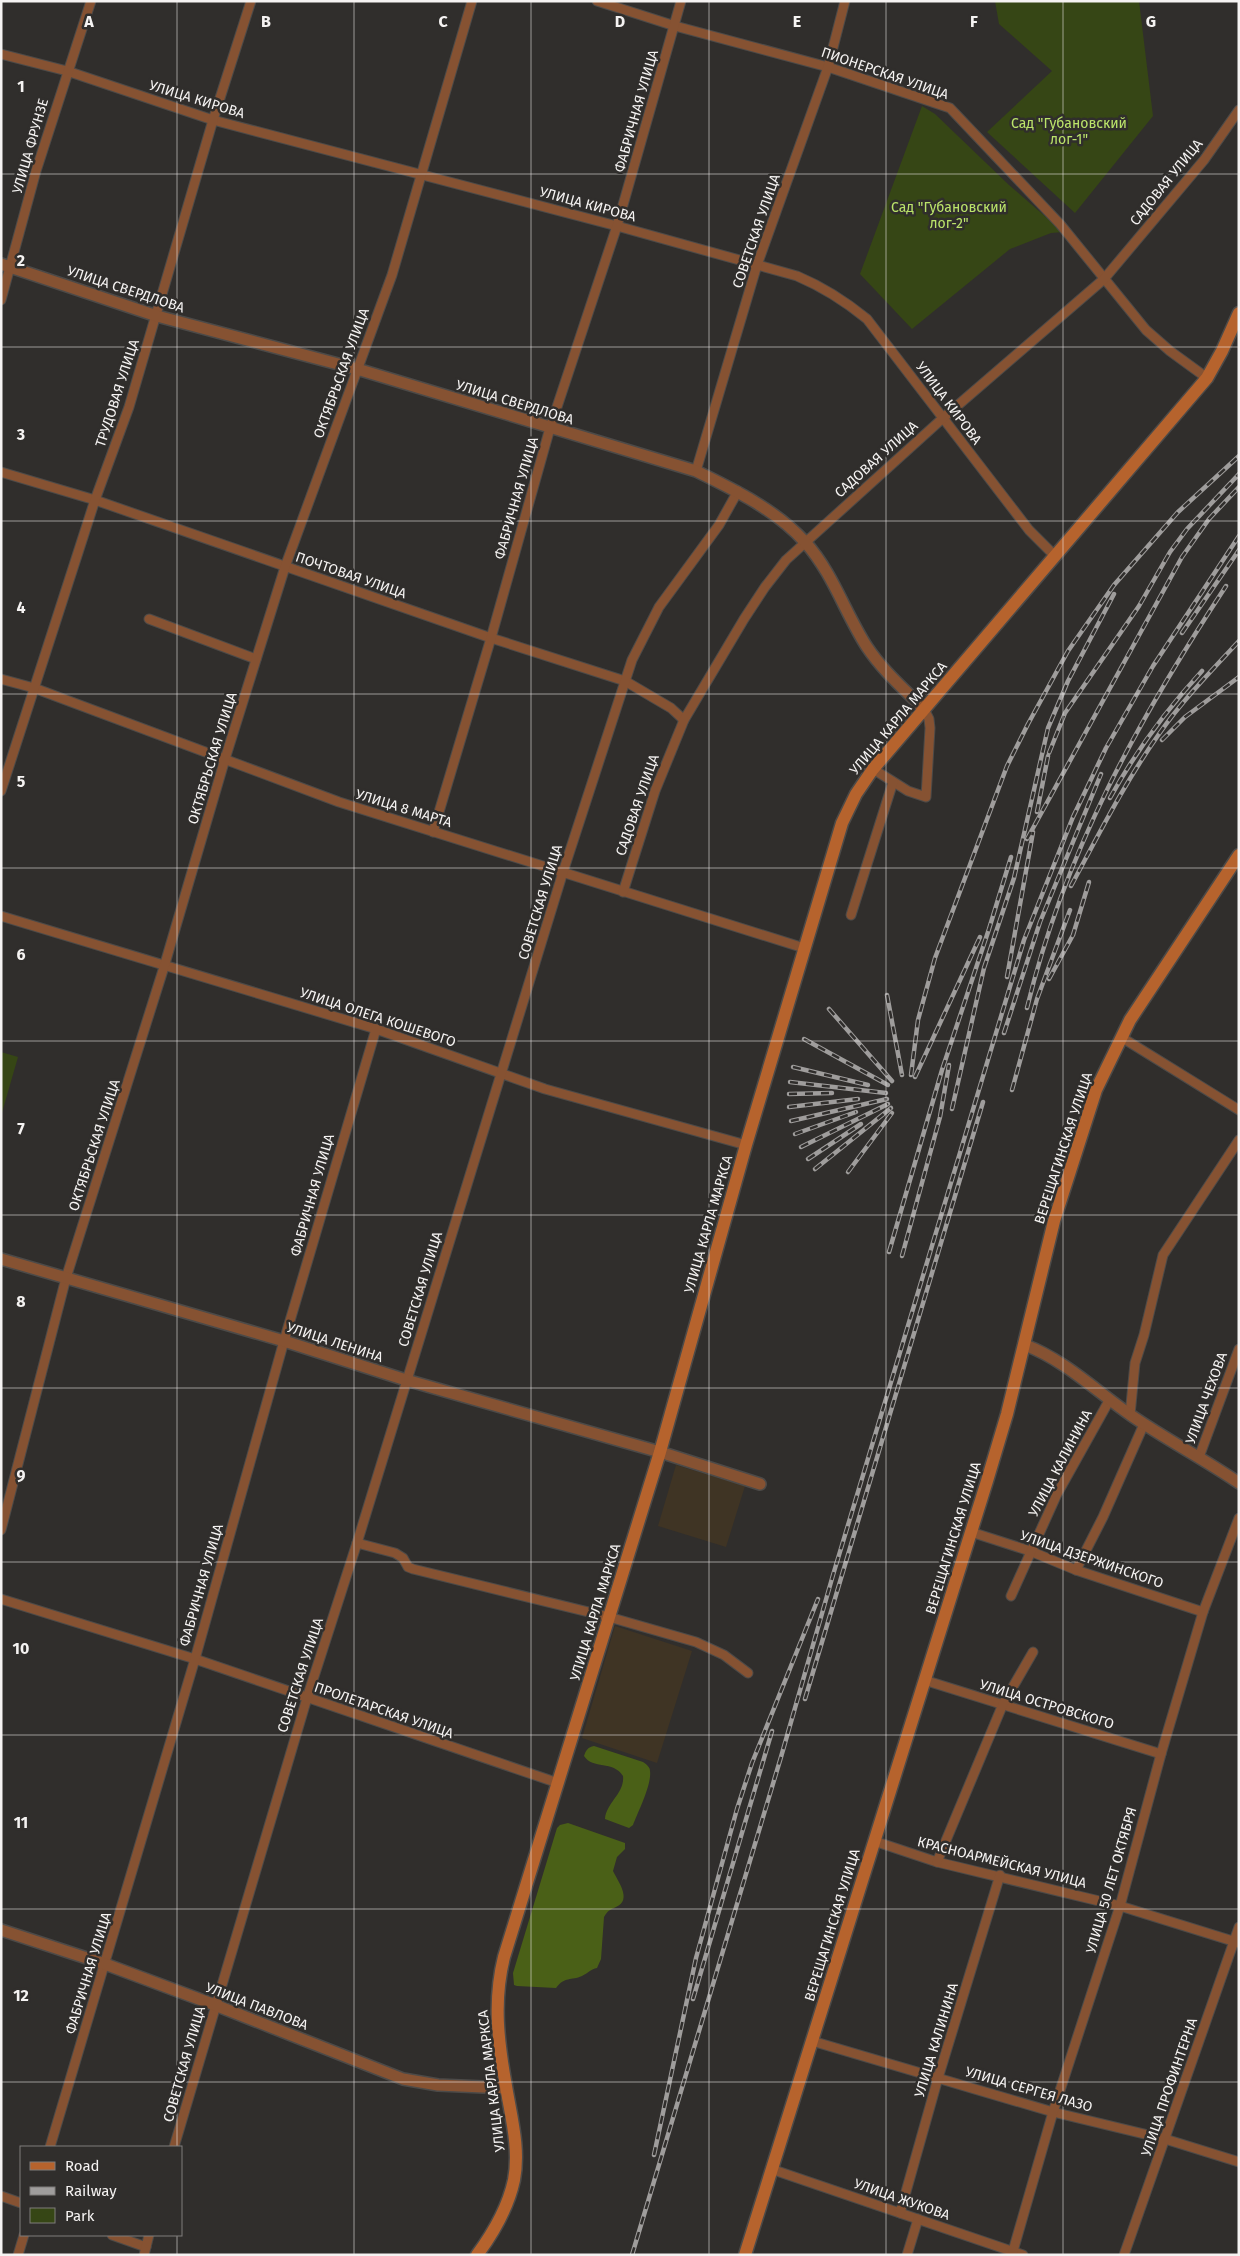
<svg xmlns="http://www.w3.org/2000/svg" width="1240" height="2256" viewBox="0 0 1240 2256" font-family="'Fira Sans',sans-serif">
	<rect width="100%" height="100%" fill="#302e2c"/>
	<!-- commercial -->
	<g fill="#3f3424">
		<polygon points="676,1465 745,1486 726,1547 658,1526"/>
		<polygon points="615,1626 692,1651 657,1763 582,1738"/>
	</g>
	<!-- green -->
	<g fill="#364615">
		<polygon points="995,1 1139,1 1153,116 1075,213 987,132 1052,71 999,24"/>
		<polygon points="922,106 935,114 1009,185 1063,232 1051,233 1010,249 912,329 860,274"/>
		<polygon points="1,1052 18,1057 1,1116"/>
	</g>
	<!-- forest -->
	<g fill="#4a6017">
		<path d="M594 1746 643 1762C647 1765 650 1767 650 1771 652 1784 638 1812 633 1825L629 1828 605 1819C606 1803 625 1793 623 1776 613 1760 593 1770 584 1756 586 1750 588 1747 594 1746Z"/>
		<path d="M568 1823 625 1843V1849L617 1857 613 1871C617 1880 633 1900 616 1907 610 1910 608 1910 604 1917L601 1959 597 1968C591 1969 588 1973 582 1976 571 1981 565 1976 556 1988L517 1986 514 1985 513 1973 557 1828 560 1825Z"/>
	</g>
	<g fill="none" stroke-linecap="round" stroke-linejoin="round">
		<defs>
			<g id="minor">
				<polyline points="597,1 675,26 828,67 950,108 1060,224 1146,330 1170,351 1207,378"/>
				<path d="M1 54 67 71 213 120 617 226 797 276C823 287 845 301 867 319L1029 530 1055 556"/>
				<polyline points="1,300 36,171 91,1"/>
				<polyline points="696,471 757,265 828,67 845,1"/>
				<polyline points="1,472 95,500 491,638 625,681 671,708 684,720"/>
				<polyline points="149,619 256,659"/>
				<polyline points="1,679 34,688 339,802 804,948"/>
				<polyline points="873,769 908,791 926,797 930,728 929,719 924,709"/>
				<polyline points="1,791 95,500 129,407 213,120 251,1"/>
				<polyline points="433,832 491,638 550,428 617,226 681,1"/>
				<polyline points="623,892 655,791 684,720 744,619 765,587 786,560 943,418 1104,279 1204,160 1239,110"/>
				<polyline points="851,915 893,782"/>
				<polyline points="1,916 376,1029 545,1089 746,1145"/>
				<polyline points="1121,1037 1239,1110"/>
				<polyline points="1130,1415 1135,1363 1144,1335 1163,1255 1239,1140"/>
				<polyline points="1199,1457 1239,1349"/>
				<polyline points="1,1530 66,1278 164,967 225,759 285,567 392,275 472,1"/>
				<polyline points="971,1532 1030,1551 1076,1570 1203,1612"/>
				<polyline points="357,1543 395,1553 403,1558 408,1567 413,1569 609,1617 696,1642 724,1655 748,1673"/>
				<polyline points="1076,1570 1103,1517 1144,1424"/>
				<polyline points="1011,1596 1057,1494 1110,1399"/>
				<polyline points="1,1599 195,1659 558,1783"/>
				<polyline points="924,1680 1161,1754"/>
				<polyline points="874,1841 937,1862 1120,1906 1239,1943"/>
				<polyline points="937,1862 1003,1704 1033,1652"/>
				<polyline points="812,2041 1053,2112 1165,2139 1239,2162"/>
				<polyline points="50,2147 195,1659 284,1341 376,1029"/>
				<polyline points="174,2147 307,1698 357,1543 563,872 632,660 659,607 719,525 738,491"/>
				<polyline points="771,2169 1023,2255"/>
				<polyline points="1,2196 21,2203"/>
				<polyline points="900,2213 938,2078 1000,1875"/>
				<polyline points="112,2235 146,2247"/>
				<polyline points="1013,2251 1053,2112 1120,1906 1161,1754 1203,1612 1239,1518"/>
				<polyline points="18,2255 24,2235"/>
				<polyline points="144,2255 149,2235"/>
				<polyline points="907,2255 918,2219"/>
				<polyline points="1124,2255 1239,1927"/>
			</g>
			<g id="tertiary">
				<path d="M1 264 157 316 357 369 696 471C735 490 776 510 805 542 833 573 845 613 867 647 883 671 904 689 924 709"/>
				<polyline points="1,1259 284,1341 406,1380 660,1452 760,1484"/>
				<path d="M1025 1345C1065 1360 1097 1392 1132 1416 1167 1440 1204 1459 1239 1483"/>
				<polyline points="1,1930 105,1964 215,2005 403,2079 438,2085 506,2088"/>
			</g>
			<g id="secondary">
				<path d="M477 2255C494 2232 508 2208 514 2180 520 2148 511 2117 506 2086 498 2042 493 2001 504 1957L660 1452 746 1145 842 823 856 794 873 769 1207 378 1222 351 1239 313"/>
				<polyline points="745,2255 987,1481 1007,1414 1054,1221 1096,1090 1130,1020 1239,855"/>
			</g>
		</defs>
		<!-- minor casing -->
		<use href="#minor" stroke="#4c4a48" stroke-width="11"/>
		<!-- tertiary casing -->
		<use href="#tertiary" stroke="#4c4a48" stroke-width="14"/>
		<!-- secondary casing -->
		<use href="#secondary" stroke="#4c4a48" stroke-width="15"/>
		<!-- minor -->
		<use href="#minor" stroke="#865232" stroke-width="9"/>
		<!-- tertiary -->
		<use href="#tertiary" stroke="#865232" stroke-width="11"/>
		<!-- secondary -->
		<use href="#secondary" stroke="#b6632d" stroke-width="12"/>
		<defs>
			<g id="rail">
				<polyline points="1182,633 1239,550"/>
				<polyline points="1162,740 1185,717 1239,677"/>
				<polyline points="1049,753 1065,713 1139,606 1170,552 1187,529 1239,474"/>
				<path d="M1110 798C1136 751 1166 710 1202 671"/>
				<polyline points="1037,812 1048,756"/>
				<polyline points="1027,839 1182,557 1209,519 1239,487"/>
				<path d="M1071 886C1099 834 1125 782 1159 734 1182 701 1211 671 1239 641"/>
				<polyline points="1007,977 1033,832"/>
				<polyline points="1049,979 1073,935 1089,882"/>
				<polyline points="887,995 902,1075"/>
				<path d="M1027 1008C1065 851 1138 720 1226 586"/>
				<polyline points="829,1009 892,1081"/>
				<polyline points="1004,1033 1040,922 1101,774"/>
				<polyline points="804,1039 888,1085"/>
				<polyline points="793,1067 868,1085"/>
				<polyline points="911,1075 918,1020 935,958 1007,766 1028,724 1068,651 1114,585 1178,512 1239,456"/>
				<polyline points="915,1077 980,937"/>
				<polyline points="790,1082 886,1093"/>
				<polyline points="1012,1090 1037,999 1070,910"/>
				<polyline points="789,1094 832,1093"/>
				<polyline points="789,1107 858,1099"/>
				<polyline points="952,1109 984,968 1014,878 1048,728 1068,681 1114,594"/>
				<polyline points="791,1121 887,1099"/>
				<polyline points="795,1134 856,1112"/>
				<polyline points="801,1147 888,1104"/>
				<polyline points="808,1159 861,1124"/>
				<polyline points="815,1169 891,1108"/>
				<polyline points="848,1172 892,1113"/>
				<polyline points="889,1252 942,1070 989,929 1011,857"/>
				<polyline points="902,1256 940,1117 949,1065"/>
				<polyline points="805,1699 983,1102"/>
				<polyline points="693,1999 772,1731"/>
				<polyline points="654,2155 696,1958 737,1809 752,1763 818,1599"/>
				<polyline points="632,2255 781,1757 833,1575 1024,940 1073,817 1106,748 1153,666 1239,536"/>
			</g>
		</defs>
		<!-- rail casing -->
		<use href="#rail" stroke="#9f9d9c" stroke-width="4.5"/>
		<!-- rail -->
		<use href="#rail" stroke="#302e2c" stroke-width="2.5" stroke-dasharray="8" stroke-linecap="butt"/>
	</g>
	<!-- grid -->
	<path fill="none" stroke="#f5f3f2" stroke-width="1" stroke-opacity="0.55" d="M177 1V2147M354 1V2255M531 1V2255M709 1V2255M886 1V2255M1063 1V2255M1 174H1239M1 347H1239M1 521H1239M1 694H1239M1 868H1239M1 1041H1239M1 1215H1239M1 1388H1239M1 1562H1239M1 1735H1239M1 1909H1239M1 2082H1239M177 2235V2255"/>
	<g text-anchor="middle" stroke-width="5" stroke-linejoin="round" paint-order="stroke">
		<!-- street labels -->
		<g font-size="14" fill="#f5f3f2" stroke="#302e2c">
			<text transform="translate(885 73) rotate(19)" y="5">ПИОНЕРСКАЯ УЛИЦА</text>
			<text transform="translate(197 99) rotate(17)" y="5">УЛИЦА КИРОВА</text>
			<text transform="translate(636 111) rotate(-74)" y="5">ФАБРИЧНАЯ УЛИЦА</text>
			<text transform="translate(30 146) rotate(-74)" y="5">УЛИЦА ФРУНЗЕ</text>
			<text transform="translate(1166 182) rotate(-51)" y="5">САДОВАЯ УЛИЦА</text>
			<text transform="translate(588 204) rotate(15)" y="5">УЛИЦА КИРОВА</text>
			<text transform="translate(756 231) rotate(-71)" y="5">СОВЕТСКАЯ УЛИЦА</text>
			<text transform="translate(126 289) rotate(18)" y="5">УЛИЦА СВЕРДЛОВА</text>
			<text transform="translate(341 373) rotate(-70)" y="5">ОКТЯБРЬСКАЯ УЛИЦА</text>
			<text transform="translate(117 393) rotate(-72)" y="5">ТРУДОВАЯ УЛИЦА</text>
			<text transform="translate(515 402) rotate(17)" y="5">УЛИЦА СВЕРДЛОВА</text>
			<text transform="translate(949 403) rotate(53)" y="5">УЛИЦА КИРОВА</text>
			<text transform="translate(876 459) rotate(-42)" y="5">САДОВАЯ УЛИЦА</text>
			<text transform="translate(516 498) rotate(-74)" y="5">ФАБРИЧНАЯ УЛИЦА</text>
			<text transform="translate(351 575) rotate(19)" y="5">ПОЧТОВАЯ УЛИЦА</text>
			<text transform="translate(898 718) rotate(-50)" y="5">УЛИЦА КАРЛА МАРКСА</text>
			<text transform="translate(212 758) rotate(-73)" y="5">ОКТЯБРЬСКАЯ УЛИЦА</text>
			<text transform="translate(637 805) rotate(-71)" y="5">САДОВАЯ УЛИЦА</text>
			<text transform="translate(404 808) rotate(17)" y="5">УЛИЦА 8 МАРТА</text>
			<text transform="translate(540 902) rotate(-73)" y="5">СОВЕТСКАЯ УЛИЦА</text>
			<text transform="translate(378 1017) rotate(18)" y="5">УЛИЦА ОЛЕГА КОШЕВОГО</text>
			<text transform="translate(94 1145) rotate(-72)" y="5">ОКТЯБРЬСКАЯ УЛИЦА</text>
			<text transform="translate(1063 1148) rotate(-72)" y="5">ВЕРЕЩАГИНСКАЯ УЛИЦА</text>
			<text transform="translate(312 1195) rotate(-74)" y="5">ФАБРИЧНАЯ УЛИЦА</text>
			<text transform="translate(708 1224) rotate(-74)" y="5">УЛИЦА КАРЛА МАРКСА</text>
			<text transform="translate(420 1289) rotate(-73)" y="5">СОВЕТСКАЯ УЛИЦА</text>
			<text transform="translate(335 1342) rotate(18)" y="5">УЛИЦА ЛЕНИНА</text>
			<text transform="translate(1206 1398) rotate(-70)" y="5">УЛИЦА ЧЕХОВА</text>
			<text transform="translate(1060 1463) rotate(-62)" y="5">УЛИЦА КАЛИНИНА</text>
			<text transform="translate(953 1538) rotate(-73)" y="5">ВЕРЕЩАГИНСКАЯ УЛИЦА</text>
			<text transform="translate(1092 1559) rotate(19)" y="5">УЛИЦА ДЗЕРЖИНСКОГО</text>
			<text transform="translate(201 1585) rotate(-74)" y="5">ФАБРИЧНАЯ УЛИЦА</text>
			<text transform="translate(595 1612) rotate(-73)" y="5">УЛИЦА КАРЛА МАРКСА</text>
			<text transform="translate(300 1675) rotate(-72)" y="5">СОВЕТСКАЯ УЛИЦА</text>
			<text transform="translate(1047 1704) rotate(17)" y="5">УЛИЦА ОСТРОВСКОГО</text>
			<text transform="translate(384 1710) rotate(19)" y="5">ПРОЛЕТАРСКАЯ УЛИЦА</text>
			<text transform="translate(1002 1862) rotate(14)" y="5">КРАСНОАРМЕЙСКАЯ УЛИЦА</text>
			<text transform="translate(1111 1880) rotate(-74)" y="5">УЛИЦА 50 ЛЕТ ОКТЯБРЯ</text>
			<text transform="translate(832 1925) rotate(-73)" y="5">ВЕРЕЩАГИНСКАЯ УЛИЦА</text>
			<text transform="translate(88 1973) rotate(-73)" y="5">ФАБРИЧНАЯ УЛИЦА</text>
			<text transform="translate(257 2006) rotate(21)" y="5">УЛИЦА ПАВЛОВА</text>
			<text transform="translate(936 2040) rotate(-73)" y="5">УЛИЦА КАЛИНИНА</text>
			<text transform="translate(184 2064) rotate(-74)" y="5">СОВЕТСКАЯ УЛИЦА</text>
			<text transform="translate(491 2081) rotate(-97)" y="5">УЛИЦА КАРЛА МАРКСА</text>
			<text transform="translate(1169 2087) rotate(-71)" y="5">УЛИЦА ПРОФИНТЕРНА</text>
			<text transform="translate(1029 2089) rotate(16)" y="5">УЛИЦА СЕРГЕЯ ЛАЗО</text>
			<text transform="translate(902 2199) rotate(19)" y="5">УЛИЦА ЖУКОВА</text>
		</g>
		<!-- park labels -->
		<g font-size="14" fill="#bbe46a" stroke="#302e2c">
			<text x="1069" y="128">Сад "Губановский<tspan x="1069" dy="16">лог-1"</tspan></text>
			<text x="949" y="212">Сад "Губановский<tspan x="949" dy="16">лог-2"</tspan></text>
		</g>
	</g>
	<g font-size="16" text-anchor="middle" font-weight="bold" fill="#f5f3f2" stroke="#302e2c" stroke-width="5" stroke-linejoin="round" paint-order="stroke">
		<text x="89" y="27">A</text>
		<text x="266" y="27">B</text>
		<text x="443" y="27">C</text>
		<text x="620" y="27">D</text>
		<text x="797" y="27">E</text>
		<text x="974" y="27">F</text>
		<text x="1151" y="27">G</text>
		<text x="21" y="92">1</text>
		<text x="21" y="266">2</text>
		<text x="21" y="440">3</text>
		<text x="21" y="613">4</text>
		<text x="21" y="787">5</text>
		<text x="21" y="960">6</text>
		<text x="21" y="1134">7</text>
		<text x="21" y="1307">8</text>
		<text x="21" y="1481">9</text>
		<text x="21" y="1654">10</text>
		<text x="21" y="1828">11</text>
		<text x="21" y="2001">12</text>
	</g>
	<!-- border -->
	<rect width="1240" height="2256" fill="none" stroke="#f5f3f2" stroke-width="5"/>
	<!-- legend -->
	<rect x="20" y="2146" width="162" height="90" fill="#302e2c" stroke="#7f7d7b"/>
	<rect x="30" y="2162" width="25" height="8" fill="#b6632d" stroke="#7f7d7b"/>
	<text x="65" y="2171" font-size="15" fill="#f5f3f2">Road</text>
	<rect x="30" y="2187" width="25" height="8" fill="#9f9d9c" stroke="#7f7d7b"/>
	<text x="65" y="2196" font-size="15" fill="#f5f3f2">Railway</text>
	<rect x="30" y="2208" width="25" height="15" fill="#364615" stroke="#7f7d7b"/>
	<text x="65" y="2221" font-size="15" fill="#f5f3f2">Park</text>
</svg>
